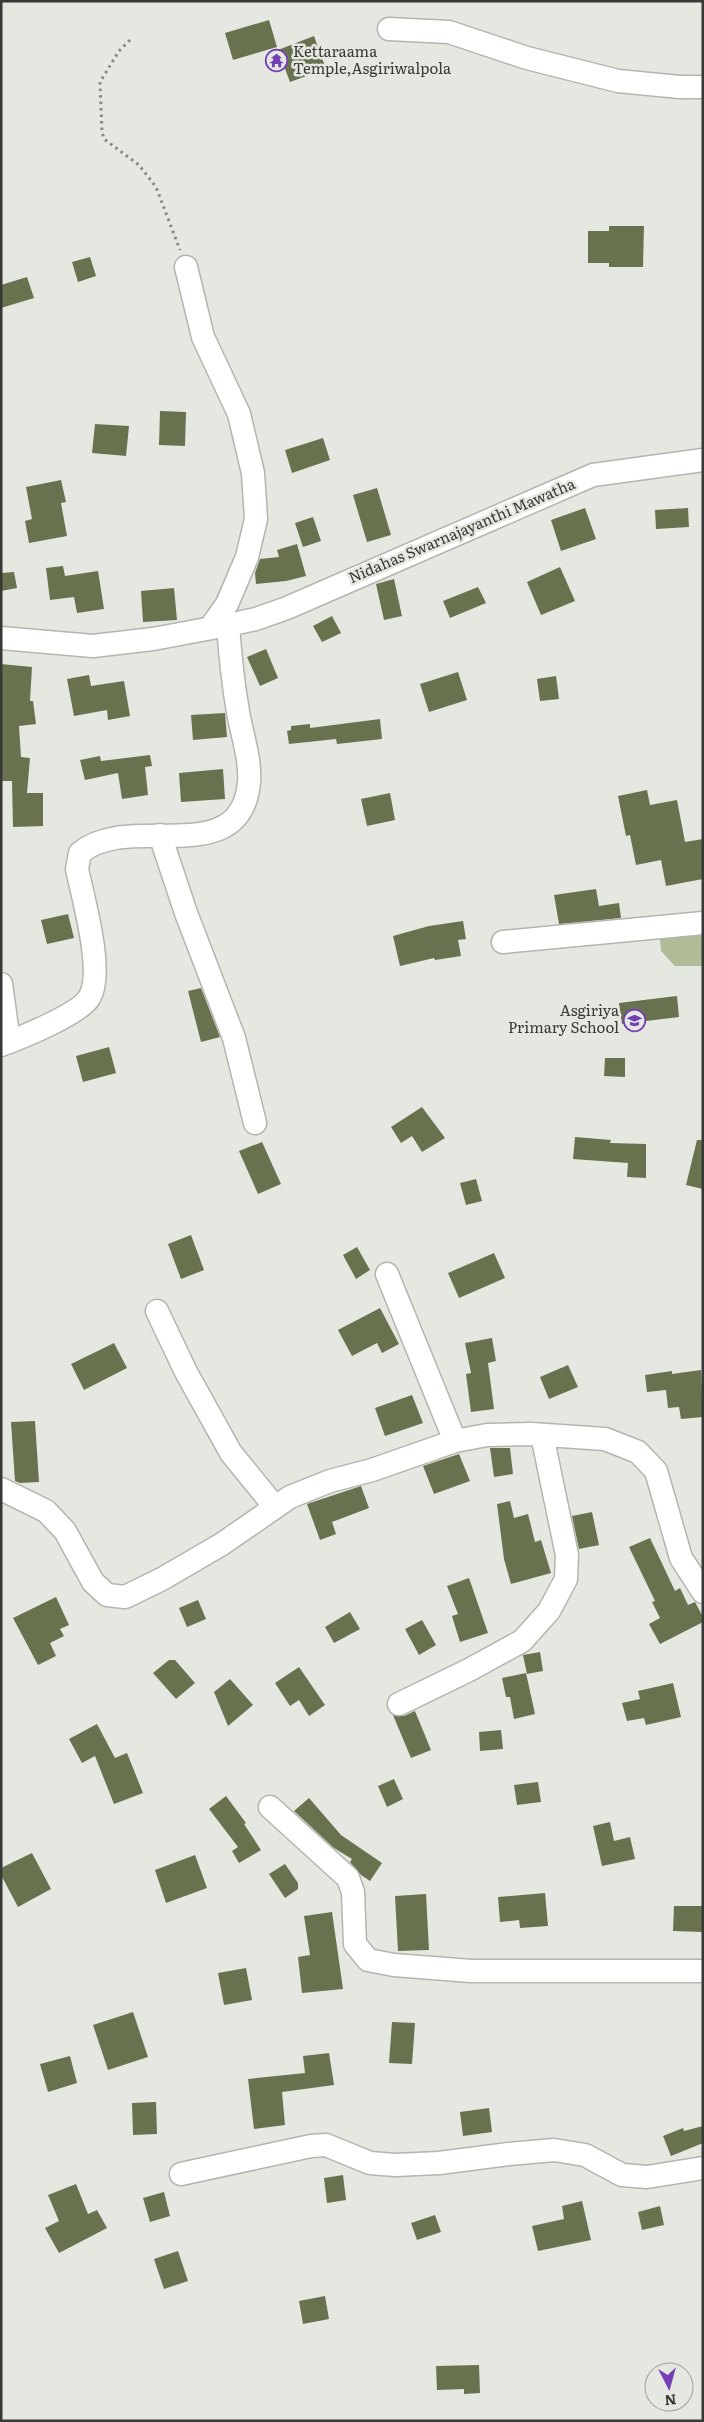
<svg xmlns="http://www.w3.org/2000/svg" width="704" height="2422" viewBox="0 0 704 2422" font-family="Literata,serif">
	<rect width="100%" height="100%" fill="#e5e8e0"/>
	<!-- green -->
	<polygon fill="#b0bb97" points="703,929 703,966 675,966 661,951 660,938"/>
	<!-- building -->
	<g fill="#68724f">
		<polygon points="269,20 277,47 233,60 225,33"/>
		<polygon points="314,36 326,69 290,82 278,50"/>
		<polygon points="609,226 644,226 643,267 609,267 609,263 588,263 588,231 609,231"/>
		<polygon points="90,257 96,276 78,282 72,262"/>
		<polygon points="27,277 34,298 1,308 1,285"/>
		<polygon points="160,411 186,412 185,446 159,445"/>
		<polygon points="95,424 129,426 126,456 92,453"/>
		<polygon points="323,438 330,460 292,473 285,450"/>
		<polygon points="61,480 66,502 61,503 67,536 29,543 25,521 32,519 26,487"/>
		<polygon points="377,488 391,535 367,542 353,495"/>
		<polygon points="585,508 596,539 561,551 551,520"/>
		<polygon points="688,508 689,527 656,529 655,510"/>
		<polygon points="313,517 321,541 303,547 295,523"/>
		<polygon points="297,544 306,576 286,581 256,584 255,573 260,559 279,557 277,550"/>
		<polygon points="63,566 65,576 98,571 104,609 77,613 74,597 50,600 46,568"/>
		<polygon points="560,567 575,601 541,615 527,582"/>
		<polygon points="14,572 17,588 1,591 1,573"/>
		<polygon points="394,579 402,616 384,620 376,584"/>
		<polygon points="478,587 486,603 450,618 443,601"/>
		<polygon points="174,588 177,620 143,622 141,591"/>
		<polygon points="332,616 341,633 322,642 313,626"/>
		<polygon points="266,649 278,678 260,686 247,657"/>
		<polygon points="1,664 32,667 30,701 33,701 36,724 19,726 21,757 30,758 27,793 43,793 43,826 13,827 12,781 1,781"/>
		<polygon points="458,672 467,700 429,712 420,684"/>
		<polygon points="89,675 91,686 124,681 130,716 108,720 107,710 74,716 67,679"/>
		<polygon points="556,676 559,699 540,701 537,679"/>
		<polygon points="225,713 227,737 193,740 191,715"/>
		<polygon points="380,719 382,739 337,744 336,739 289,744 287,731 291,730 291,726 310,724 310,728"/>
		<polygon points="150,755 152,766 145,767 148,795 122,799 118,773 85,780 80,760 100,756 101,761"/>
		<polygon points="223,769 225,799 181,802 179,773"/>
		<polygon points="647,790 650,805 677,800 685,842 703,839 703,879 666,886 661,860 636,865 630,835 626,836 618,796"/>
		<polygon points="390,793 395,820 367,826 361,799"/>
		<polygon points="596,889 599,906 619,903 621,918 559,924 554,895"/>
		<polygon points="68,914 74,938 47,944 41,920"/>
		<polygon points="463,921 466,939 458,940 461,956 435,960 434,958 400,966 393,936 429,926"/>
		<polygon points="201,988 220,1037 201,1042 188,991"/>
		<polygon points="677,996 679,1017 622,1024 619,1003"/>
		<polygon points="109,1047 116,1073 83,1082 76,1056"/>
		<polygon points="605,1058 625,1058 625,1077 604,1076"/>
		<polygon points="422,1107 445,1138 422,1152 412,1136 401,1143 391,1127"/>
		<polygon points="575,1137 611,1140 610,1143 646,1144 646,1178 627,1177 628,1163 573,1159"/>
		<polygon points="697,1140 703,1140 703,1189 686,1185"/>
		<polygon points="262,1142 281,1184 258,1194 239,1151"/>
		<polygon points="476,1179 482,1201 466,1205 460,1183"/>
		<polygon points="191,1235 204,1270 181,1279 168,1244"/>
		<polygon points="357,1247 370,1270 356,1279 343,1255"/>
		<polygon points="494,1253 505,1278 459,1298 448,1273"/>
		<polygon points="380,1308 399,1344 382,1353 377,1343 352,1356 338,1330"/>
		<polygon points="492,1338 496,1361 488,1363 494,1409 471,1412 466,1374 471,1373 465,1343"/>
		<polygon points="114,1343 127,1368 84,1390 71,1364"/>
		<polygon points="568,1365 578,1387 549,1399 540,1377"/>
		<polygon points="701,1370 703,1417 681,1419 679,1407 668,1408 666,1390 647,1392 645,1375 672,1371 672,1374"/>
		<polygon points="412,1395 423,1423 385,1436 375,1408"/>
		<polygon points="35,1421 39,1482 20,1483 15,1481 11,1422"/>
		<polygon points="490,1448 510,1448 513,1474 494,1477"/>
		<polygon points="459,1454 470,1481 434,1494 423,1466"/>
		<polygon points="361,1486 369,1508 332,1522 336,1534 320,1540 307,1504"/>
		<polygon points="510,1501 514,1518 528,1514 535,1542 541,1540 551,1573 511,1584 504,1559 497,1504"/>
		<polygon points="592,1512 599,1545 579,1549 572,1516"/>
		<polygon points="650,1538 675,1591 680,1588 688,1605 695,1602 703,1617 703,1622 660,1644 649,1624 660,1618 652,1602 655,1601 629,1547"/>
		<polygon points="469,1578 488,1633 460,1642 452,1616 458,1614 447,1586"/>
		<polygon points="56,1597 69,1625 60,1629 64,1636 50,1643 56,1656 38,1665 13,1618"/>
		<polygon points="198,1600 206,1619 187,1627 179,1608"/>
		<polygon points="350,1612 360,1629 334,1643 325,1627"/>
		<polygon points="422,1620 436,1645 419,1655 405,1629"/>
		<polygon points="540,1652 543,1671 527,1674 523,1655"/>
		<polygon points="169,1660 175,1660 195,1683 176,1699 153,1673"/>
		<polygon points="299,1667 325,1705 309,1716 299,1700 290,1706 275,1683"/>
		<polygon points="526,1673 535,1714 514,1719 510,1697 506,1697 502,1678"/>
		<polygon points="230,1679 253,1705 228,1726 214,1692"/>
		<polygon points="673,1683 681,1717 646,1725 644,1718 627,1721 622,1703 640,1699 638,1691"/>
		<polygon points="415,1711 431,1750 411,1758 393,1715 404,1716"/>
		<polygon points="97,1724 115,1758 127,1753 143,1793 114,1804 95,1756 82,1763 69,1739"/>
		<polygon points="501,1730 503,1749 480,1751 479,1732"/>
		<polygon points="394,1779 403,1799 387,1807 378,1786"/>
		<polygon points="538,1782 541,1802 517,1805 514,1785"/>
		<polygon points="226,1796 246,1823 244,1824 261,1850 239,1863 232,1851 238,1847 209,1809"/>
		<polygon points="309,1798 341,1835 382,1863 370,1881 361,1875 350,1862 352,1859 334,1848 294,1811"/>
		<polygon points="610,1822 614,1841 630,1837 635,1859 602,1866 593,1826"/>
		<polygon points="32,1853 51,1889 18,1907 1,1875 1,1868"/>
		<polygon points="195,1855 207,1888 166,1903 155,1870"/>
		<polygon points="285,1864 298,1883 298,1889 285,1898 269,1874"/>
		<polygon points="545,1893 548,1926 520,1928 519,1920 500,1922 498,1897"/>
		<polygon points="426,1894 429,1950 398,1951 395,1896"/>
		<polygon points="674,1906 703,1906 703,1932 673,1931"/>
		<polygon points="332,1912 343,1989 302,1993 298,1957 310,1955 304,1916"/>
		<polygon points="246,1968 252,2000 224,2005 218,1973"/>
		<polygon points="133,2012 148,2057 108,2070 93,2025"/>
		<polygon points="392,2022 415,2023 412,2064 389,2063"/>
		<polygon points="329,2053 334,2085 282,2092 285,2125 254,2129 248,2079 305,2073 303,2056"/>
		<polygon points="70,2056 77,2083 48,2092 40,2064"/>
		<polygon points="156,2102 157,2134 133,2135 132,2103"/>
		<polygon points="489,2108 492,2132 463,2136 460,2112"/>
		<polygon points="703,2126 703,2143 671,2156 663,2136 683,2128 684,2131"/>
		<polygon points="343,2175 346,2200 327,2203 324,2178"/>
		<polygon points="76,2184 88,2214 97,2210 107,2228 59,2253 45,2228 59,2221 48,2195"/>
		<polygon points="164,2192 170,2216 150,2222 143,2198"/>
		<polygon points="582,2201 591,2240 538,2251 532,2226 564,2219 562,2206"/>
		<polygon points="660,2206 664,2225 642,2230 638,2212"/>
		<polygon points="435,2215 441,2232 417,2240 411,2223"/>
		<polygon points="178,2251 188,2281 164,2289 154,2259"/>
		<polygon points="325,2296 329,2319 303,2324 299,2301"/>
		<polygon points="479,2365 480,2393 464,2394 464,2389 437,2390 436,2366"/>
	</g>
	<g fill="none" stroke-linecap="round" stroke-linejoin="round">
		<defs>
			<g id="minor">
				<polyline points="389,29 449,32 527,58 618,81 680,87 703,87"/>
				<polyline points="186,267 203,337 239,414 253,473 256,519 247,557 227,604 210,628"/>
				<polyline points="1,638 93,646 153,639 228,625 256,619 287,608 593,475 703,460"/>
				<polyline points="160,835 186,913 234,1038 255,1123"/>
				<polyline points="503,942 703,923"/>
				<polyline points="1,984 9,1042"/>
				<path d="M1 1045C21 1038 79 1014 89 998 105 974 83 898 77 869L80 853C128 811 240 872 249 783 251 760 242 735 238 712 233 683 230 654 228 625"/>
				<polyline points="387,1274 455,1441"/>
				<polyline points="157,1311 186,1372 231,1453 275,1507"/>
				<polyline points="1,1489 46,1511 65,1531 93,1582 107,1595 125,1597 162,1579 222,1544 290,1497 330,1481 372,1470 455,1441 487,1435 531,1434 605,1439 638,1452 656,1471 681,1558 703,1592"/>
				<polyline points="399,1704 469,1670 522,1641 549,1611 566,1579 567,1555 542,1435"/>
				<polyline points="270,1807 348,1878 353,1892 355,1944 368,1960 394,1965 471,1971 703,1971"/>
				<polyline points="181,2174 311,2146 326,2145 370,2163 395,2165 439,2163 509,2154 554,2150 585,2155 622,2175 647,2177 703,2168"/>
			</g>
		</defs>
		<!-- minor casing -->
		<use href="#minor" stroke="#b3b5ae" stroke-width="25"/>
		<!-- path -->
		<polyline stroke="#868883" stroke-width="3" stroke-dasharray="2.5 4" stroke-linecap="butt" points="130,40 119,51 100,82 102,132 104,139 139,165 156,187 180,250"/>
		<!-- minor -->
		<use href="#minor" stroke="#fff" stroke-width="22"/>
	</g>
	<!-- icons -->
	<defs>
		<symbol id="temple-ring" viewBox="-11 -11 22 22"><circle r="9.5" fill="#e5e8e0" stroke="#753fb6" stroke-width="1.5"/><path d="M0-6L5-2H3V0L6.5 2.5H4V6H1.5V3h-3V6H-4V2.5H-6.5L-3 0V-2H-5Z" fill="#753fb6"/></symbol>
		<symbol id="school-ring" viewBox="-11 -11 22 22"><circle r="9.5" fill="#e5e8e0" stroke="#753fb6" stroke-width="1.5"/><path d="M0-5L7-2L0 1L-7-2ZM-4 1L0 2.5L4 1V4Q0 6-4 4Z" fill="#753fb6"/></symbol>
	</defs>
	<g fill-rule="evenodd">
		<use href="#temple-ring" x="264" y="48" width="25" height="25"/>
		<use href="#school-ring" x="622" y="1008" width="25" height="25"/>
	</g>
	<g text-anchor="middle" stroke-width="5" stroke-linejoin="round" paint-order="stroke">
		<!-- poi labels -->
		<g font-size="15" fill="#383936" stroke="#e5e8e0" text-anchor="start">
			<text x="293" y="57">Kettaraama<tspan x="293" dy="17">Temple,Asgiriwalpola</tspan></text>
			<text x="619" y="1016" text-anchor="end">Asgiriya<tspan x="619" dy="17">Primary School</tspan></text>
		</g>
		<!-- street labels -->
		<g font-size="15" fill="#383936" stroke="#e5e8e0">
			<text transform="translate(462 531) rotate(-23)" y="5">Nidahas Swarnajayanthi Mawatha</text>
		</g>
	</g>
	<!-- border -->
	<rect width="704" height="2422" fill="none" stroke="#383936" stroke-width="5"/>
	<!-- north arrow -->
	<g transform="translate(669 2387) rotate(174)"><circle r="24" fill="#e5e8e0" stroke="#a0a29c"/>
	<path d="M0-4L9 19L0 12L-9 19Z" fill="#753fb6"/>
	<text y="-8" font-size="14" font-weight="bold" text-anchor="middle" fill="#383936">N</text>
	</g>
</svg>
